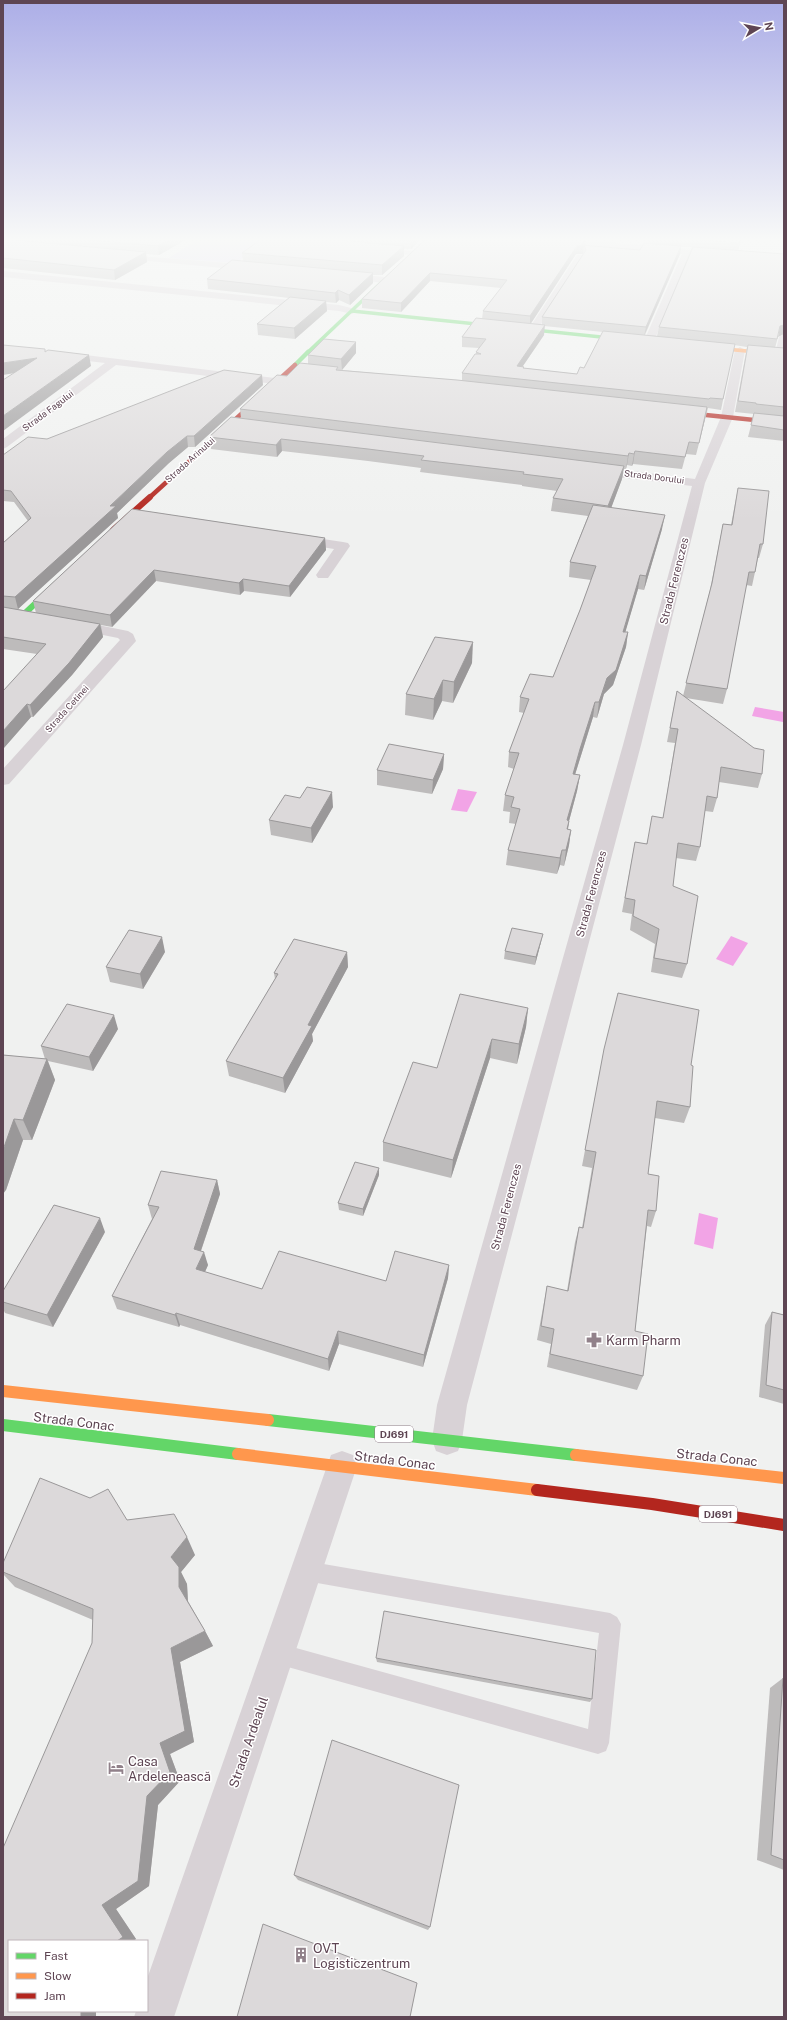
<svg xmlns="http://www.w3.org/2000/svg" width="787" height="2020" viewBox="0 0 787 2020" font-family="'Public Sans',sans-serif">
	<rect width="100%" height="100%" fill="#f0f1f0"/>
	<!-- green -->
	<polygon fill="#ddd3f2" points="200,238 271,238 236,263 169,258"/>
	<!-- water -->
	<g fill="#f2a4e6">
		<polygon points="755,707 784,712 783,722 752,716"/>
		<polygon points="458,789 477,792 467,812 451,810"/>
		<polygon points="731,936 748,943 733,966 716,959"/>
		<polygon points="699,1213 718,1218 713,1249 694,1244"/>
	</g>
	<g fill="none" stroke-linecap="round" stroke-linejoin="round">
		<!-- lane -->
		<polygon fill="#d8d2d6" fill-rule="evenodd" points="306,1561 610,1613 617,1617 621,1624 609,1743 606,1751 598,1754 270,1662 267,1654 270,1646 278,1643 588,1729 599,1633 306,1581 299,1578 296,1571 299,1564"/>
		<!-- street -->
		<g fill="#d8d2d6" fill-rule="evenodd">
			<polygon points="531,238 565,238 721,253 725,255 721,257 690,255 654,341 649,344 644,341 682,254 535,240"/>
			<polygon points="370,248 414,251 418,253 414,255 373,252 369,250"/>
			<polygon points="114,254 254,265 258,268 254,271 117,258 113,256"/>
			<polygon points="577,255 583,255 584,257 536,332 530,332 528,330"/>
			<polygon points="3,271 339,305 355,309 357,311 352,314 339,311 3,277"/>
			<polygon points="344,273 384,277 388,280 384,283 341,278 341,274"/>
			<polygon points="784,334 784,356 776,356 775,354 779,337"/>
			<polygon points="3,345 275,378 280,381 275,384 116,365 7,447 3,449 3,439 105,363 3,351"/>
			<polygon points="740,347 745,350 733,417 705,483 641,745 467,1405 462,1440 458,1451 447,1455 436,1451 432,1440 437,1405 623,745 692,486 593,474 587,470 593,466 695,479 721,417 735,350"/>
			<polygon points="296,535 343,542 348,543 350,546 328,578 318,578 316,575 334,549 291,542 289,539 291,536"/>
			<polygon points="73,620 128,631 133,634 136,641 9,784 3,785 3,769 120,640 118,638 68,628 65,625 68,622"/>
			<polygon points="342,1451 353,1455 357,1466 174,2017 134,2017 136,2011 147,2011 147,1979 327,1466 331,1455"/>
		</g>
		<!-- fast-far3 -->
		<g stroke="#63d668" stroke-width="3.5">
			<polyline points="352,311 630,340"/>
			<polyline points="307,353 383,281"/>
		</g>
		<!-- fast-far2 -->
		<polyline stroke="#63d668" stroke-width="4.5" points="295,365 308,352"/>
		<!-- fast-far1 -->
		<polyline stroke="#63d668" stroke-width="6" points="3,613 22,616 56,584"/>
		<!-- fast -->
		<g stroke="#63d668" stroke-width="12">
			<polyline points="268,1420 576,1455"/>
			<polyline points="3,1425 238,1454"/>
		</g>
		<!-- slow-far2 -->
		<polyline stroke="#ff974d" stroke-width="3.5" points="704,347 768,353"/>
		<!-- slow-far1 -->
		<polyline stroke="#ff974d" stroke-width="4.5" points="758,352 784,355"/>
		<!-- slow -->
		<g stroke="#ff974d" stroke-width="12">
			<polyline points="3,1391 268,1420"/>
			<polyline points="238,1454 537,1490"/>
			<polyline points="576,1455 784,1478"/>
		</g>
		<!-- jam-far2 -->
		<g stroke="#b3261e" stroke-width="4.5">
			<polyline points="677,412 784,423"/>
			<polyline points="149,498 295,365"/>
		</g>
		<!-- jam-far1 -->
		<polyline stroke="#b3261e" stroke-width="6" points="113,530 150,497"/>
		<!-- jam -->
		<polyline stroke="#b3261e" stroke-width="12" points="537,1490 652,1504 784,1525"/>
	</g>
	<!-- wall -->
	<g fill="#bdbbbb" fill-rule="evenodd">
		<polygon points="3,238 189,238 159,255 146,254 147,262 115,280 3,268"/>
		<polygon points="263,238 422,238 411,249 404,249 404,256 382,275 373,275 373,283 350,305 339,300 336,303 326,302 327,311 295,339 258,335 257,324 289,298 208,289 207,279 243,261 242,253"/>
		<path d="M427 238H586V245L640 250 648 243V238H741L738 250 778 337 775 348H784V441L748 437 754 414 735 412 747 347 734 345 721 410 708 408 696 455 686 454 682 469 633 464 632 466 627 465 626 469H624L622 479 611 508 662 529 644 590 638 589 625 632H628L626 647 613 685 604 694 597 718 593 717 578 765 575 775H580L577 791 569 821 568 829 571 830 569 845 564 866 560 865 557 874 506 865 508 850 516 824 509 823 510 812 503 811 505 795 514 769 508 767 509 752 524 713 519 712 520 697 553 677 580 610 591 580 569 577 570 562 588 516 551 511 553 498 557 491 522 486V485L420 472 421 468 368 461 282 451 277 457 211 449 209 437 241 418 240 409 287 376 308 364V355L356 342V353L342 370 462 381V373L476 354V352L479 348 462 347V337L482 319 483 311 501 288 430 281 401 312 362 308V299ZM681 247H692L659 327 657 336 645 335 680 254ZM576 254H583L542 317V325L530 324ZM544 326 603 332 584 368 577 374 524 368 523 366 544 335Z"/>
		<polygon points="263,385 195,447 188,447 169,463 117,513 118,518 18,609 36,613 33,601 132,509 325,538 326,550 290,597 244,591 240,595 156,581 112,627 101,625 103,637 72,675 33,717 31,717 3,749 37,654 3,649 3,543 28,521 14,502 3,501 3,455 47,439"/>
		<polygon points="738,488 763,544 759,558 758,558 752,586 746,585 727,689 723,704 686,698 762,774 758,788 719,782 717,798 713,812 705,811 700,847 696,861 676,858 673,886 687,964 682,978 651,972 655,944 630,930 632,914 622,912 635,842 646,844 663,818 675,743 667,742 677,691 683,696 710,590 723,524 731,525"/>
		<polygon points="472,663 453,703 442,701 433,720 405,715 406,694"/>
		<polygon points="444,754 443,769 432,794 377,785 377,770"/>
		<polygon points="300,798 333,807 312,843 271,835 269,820"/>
		<polygon points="541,942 535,965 504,959 505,951"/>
		<polygon points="165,952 143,989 110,982 106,967"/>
		<polygon points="347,952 348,967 312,1034 313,1041 285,1093 229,1076 226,1061 275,979 274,973"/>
		<polygon points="618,993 691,1065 690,1107 684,1123 655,1118 648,1174 656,1211 651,1227 647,1226 635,1331 643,1376 637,1390 547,1367 551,1344 537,1340 547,1286 567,1291 575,1242 579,1227 582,1228 592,1168 582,1166 601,1066"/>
		<polygon points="528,1008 526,1027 517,1064 490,1058 451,1178 383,1161 383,1142 437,1068"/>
		<polygon points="118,1029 93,1071 48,1061 55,1080 32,1140 23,1140 6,1190 3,1055 45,1059 41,1046"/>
		<polygon points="379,1175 363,1216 339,1210 338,1203"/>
		<polygon points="217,1180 220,1194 201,1251 208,1265 205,1272 262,1289 386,1281 449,1265 448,1278 423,1367 339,1344 329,1371 180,1325 179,1327 117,1309 112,1296 152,1219 148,1205"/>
		<polygon points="105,1232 53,1327 5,1313 3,1309 3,1291"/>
		<polygon points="772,1312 784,1315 784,1404 759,1397 765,1325"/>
		<polygon points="127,1520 195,1555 181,1572 187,1584 188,1601 205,1631 213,1646 180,1662 194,1742 170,1754 180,1781 158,1805 149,1886 116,1909 136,1939 9,2011 96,2011 96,2017 3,2017 92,1643 93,1620 15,1587 3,1574 3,1563"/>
		<polygon points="376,1658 592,1699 590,1702 377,1662"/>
		<polygon points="783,1678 784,1678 784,1870 757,1860 770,1688"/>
		<polygon points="294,1875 430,1927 428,1930 298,1880"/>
	</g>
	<!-- shaded-wall -->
	<g fill="#9a9899">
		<polygon points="171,238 189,238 159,255 158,246"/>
		<polygon points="414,238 422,238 411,249 411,241"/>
		<polygon points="586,238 585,246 584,245 583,254 576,254 530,325 530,316 577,246 581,245"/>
		<polygon points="741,238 740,244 738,251 739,243"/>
		<polygon points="404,246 404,256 382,275 382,265"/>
		<polygon points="681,246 680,254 644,336 646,327"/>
		<polygon points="146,252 147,262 115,280 114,270"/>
		<polygon points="373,273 373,283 350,305 349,295"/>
		<polygon points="430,273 430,281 401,312 401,303"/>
		<polygon points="338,290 339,300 336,303 335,293"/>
		<polygon points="326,301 327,311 295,339 294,328"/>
		<polygon points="545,325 544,335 516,376 517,366"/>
		<polygon points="784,325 784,334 778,337 780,326"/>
		<polygon points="356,342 356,353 342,370 341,359"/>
		<polygon points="89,355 91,366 3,431 3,416"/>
		<polygon points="37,358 39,369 3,375 3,363"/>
		<polygon points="262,375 263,385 195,447 194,436"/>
		<polygon points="707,407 705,419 696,455 699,443"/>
		<polygon points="187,436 188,447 169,463 117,513 118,518 18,609 15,597 167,452"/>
		<polygon points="281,439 282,451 277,457 276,445"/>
		<polygon points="635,451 633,464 632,466 634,454"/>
		<polygon points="629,453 627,465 626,469 628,456"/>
		<polygon points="624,466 622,479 607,519 608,506"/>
		<polygon points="665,515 662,529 644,590 646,576"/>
		<polygon points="325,538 326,550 290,597 289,586"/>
		<polygon points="154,570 156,581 112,627 110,615"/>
		<polygon points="640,575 638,589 621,647 623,632"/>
		<polygon points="243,579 244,591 240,595 239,583"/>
		<polygon points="100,624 103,637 72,675 33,717 30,705"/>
		<polygon points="628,632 626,647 613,685 604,694 597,718 599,702 607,678"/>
		<polygon points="473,642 472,663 453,703 454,682"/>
		<polygon points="443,680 442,701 433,720 434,699"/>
		<polygon points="595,702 593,717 578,765 570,790 573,774 580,749"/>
		<polygon points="27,704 31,717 3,749 3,731"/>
		<polygon points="444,754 443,769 432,794 433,780"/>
		<polygon points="580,775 577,791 569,821 567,836 567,820"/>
		<polygon points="332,792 333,807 312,843 311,828"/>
		<polygon points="571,830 569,845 564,866 566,850"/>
		<polygon points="562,850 560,865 557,874 560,858"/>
		<polygon points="543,934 541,942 535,965 536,957"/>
		<polygon points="162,937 165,952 143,989 140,974"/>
		<polygon points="347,952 348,967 312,1034 313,1041 285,1093 283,1078 308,1025"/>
		<polygon points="528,1008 526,1027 517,1064 519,1044"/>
		<polygon points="114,1015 118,1029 93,1071 89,1057"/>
		<polygon points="492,1039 490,1058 451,1178 453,1160"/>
		<polygon points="47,1059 55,1080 32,1140 23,1120"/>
		<polygon points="14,1119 23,1140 6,1190 3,1194 3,1150"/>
		<polygon points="379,1168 379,1175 363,1216 363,1209"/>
		<polygon points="217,1180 220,1194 197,1262 194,1249"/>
		<polygon points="100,1218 105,1232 53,1327 47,1315"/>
		<polygon points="204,1252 208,1265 200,1283 196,1269"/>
		<polygon points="449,1265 448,1278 423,1367 424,1355"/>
		<polygon points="176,1313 180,1325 179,1327 175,1315"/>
		<polygon points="338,1331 339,1344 329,1371 328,1359"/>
		<polygon points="187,1537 195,1555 181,1572 187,1584 188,1603 179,1587 171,1557"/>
		<polygon points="205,1631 213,1646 180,1662 194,1742 170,1754 180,1781 158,1805 149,1886 116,1909 136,1939 133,1941 117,1941 102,1905 147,1796 171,1648"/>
		<rect x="81" y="2011" width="15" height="6"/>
	</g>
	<!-- building -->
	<g fill="#dcd9da" stroke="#9a9899">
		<polygon points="68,238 171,238 158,246"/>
		<polygon points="263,238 316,238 404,246 382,265 242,253"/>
		<polygon points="376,238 414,238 411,241"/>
		<polygon points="427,238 586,238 581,245 640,250 644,243 681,246 646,327 542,317 586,250 584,245 577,246 530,316 483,311 507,280 430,273 401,303 362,299"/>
		<polygon points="682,238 741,238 739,243"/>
		<polygon points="3,239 146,252 114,270 3,258"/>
		<polygon points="693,247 784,254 784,325 780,326 777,339 659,327"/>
		<polygon points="232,260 373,273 349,295 338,290 335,293 207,279"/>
		<polygon points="290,297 326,301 294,328 257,324"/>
		<polygon points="476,318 545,325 517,366 524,367 523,368 577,374 580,367 584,368 603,331 735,344 723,399 710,398 709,399 462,373 475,354 481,354 476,352 486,339 462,337"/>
		<polygon points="324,339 356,342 341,359 308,355"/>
		<polygon points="3,345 45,349 45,352 48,350 89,355 3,416 3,380 37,358 3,363"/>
		<polygon points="748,345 784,348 784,407 756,404 756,403 738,401"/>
		<polygon points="300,363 338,367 336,370 457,380 707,407 699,443 689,442 685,457 635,451 634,454 629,453 628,456 240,409 277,375 287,376"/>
		<polygon points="224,370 262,375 194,436 187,436 167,452 110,506 116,506 15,597 3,596 3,543 31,518 11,491 3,490 3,455 28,437 47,439"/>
		<polygon points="754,413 784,416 784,430 751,425"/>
		<polygon points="231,417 624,466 608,506 553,498 563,479 523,474 524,472 421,460 424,456 368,449 281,439 276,445 209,437"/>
		<polygon points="738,488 769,491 763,544 760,544 755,572 749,572 727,689 686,683 712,583 723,524 732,525"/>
		<polygon points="593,505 665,515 646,576 640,575 623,632 628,632 616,670 607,678 599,702 595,702 580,749 573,774 580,775 567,820 569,821 567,829 571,830 566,850 562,850 560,858 508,850 520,809 511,807 514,797 505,795 519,753 509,752 529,699 520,697 530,674 553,677 580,610 596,566 570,562"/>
		<polygon points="132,509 325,538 289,586 243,579 239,583 154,570 110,615 33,601"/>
		<polygon points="3,607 100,624 69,663 30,705 27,704 3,731 3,691 46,644 3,637"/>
		<polygon points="435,637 473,642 454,682 443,680 434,699 406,694"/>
		<polygon points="677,691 754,748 764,750 762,774 721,767 717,798 707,796 700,847 678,843 673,886 698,896 687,964 654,958 659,929 633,916 635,900 625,898 635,842 647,844 652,816 663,818 678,729 670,728"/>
		<polygon points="389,744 444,754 433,780 377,770"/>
		<polygon points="307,787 332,792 311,828 269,820 285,795 300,798"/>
		<polygon points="512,928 543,934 536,957 505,951"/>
		<polygon points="129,930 162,937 140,974 106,967"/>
		<polygon points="294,939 347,952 308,1025 312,1026 283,1078 226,1061 278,974 274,973"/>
		<polygon points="618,993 699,1010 691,1065 693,1066 690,1107 657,1101 648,1174 659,1176 656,1211 648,1210 635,1331 648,1334 643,1376 550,1354 554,1329 541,1326 547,1286 568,1291 579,1227 583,1228 596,1152 585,1150 604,1049"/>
		<polygon points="460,994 528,1008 519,1044 492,1039 453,1160 383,1142 413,1062 437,1068"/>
		<polygon points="67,1004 114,1015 89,1057 41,1046"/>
		<polygon points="3,1055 47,1059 23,1120 14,1119 3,1150"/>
		<polygon points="355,1162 379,1168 363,1209 338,1203"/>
		<polygon points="161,1171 217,1180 194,1249 204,1252 196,1269 262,1289 279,1251 386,1281 395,1251 449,1265 424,1355 338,1331 328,1359 176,1313 175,1315 112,1296 159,1207 148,1205"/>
		<polygon points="54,1205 100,1218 47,1315 3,1302 3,1291"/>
		<polygon points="772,1312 784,1315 784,1390 766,1385"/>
		<polygon points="40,1478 90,1498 108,1489 127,1520 174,1514 187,1537 171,1557 179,1567 179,1587 205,1631 171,1648 185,1731 160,1743 170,1772 147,1796 138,1881 102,1905 123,1937 117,1941 9,1941 9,2011 81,2011 81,2017 3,2017 3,1848 92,1643 93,1609 3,1572 3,1563"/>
		<polygon points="384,1611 596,1650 592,1699 376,1658"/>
		<polygon points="783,1678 784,1678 784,1860 771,1855"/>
		<polygon points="332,1740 459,1785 430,1927 294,1875"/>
		<polygon points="263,1924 417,1983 410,2017 237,2017"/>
	</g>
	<!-- sky -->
	<linearGradient id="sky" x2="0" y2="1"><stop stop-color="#acaee7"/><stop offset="0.46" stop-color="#f8f9f8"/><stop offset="1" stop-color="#f8f9f8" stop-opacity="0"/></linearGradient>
	<rect width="787" height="521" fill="url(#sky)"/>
	<!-- icons -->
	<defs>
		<symbol id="pharmacy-bare" viewBox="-9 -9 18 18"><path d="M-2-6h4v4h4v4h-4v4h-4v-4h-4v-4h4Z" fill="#91818a" stroke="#fff" stroke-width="2.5" paint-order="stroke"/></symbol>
		<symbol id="hotel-bare" viewBox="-9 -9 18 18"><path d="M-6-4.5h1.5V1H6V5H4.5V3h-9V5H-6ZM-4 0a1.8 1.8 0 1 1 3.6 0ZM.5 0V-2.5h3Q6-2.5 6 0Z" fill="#91818a" stroke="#fff" stroke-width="2.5" paint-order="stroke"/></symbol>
		<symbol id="building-bare" viewBox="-9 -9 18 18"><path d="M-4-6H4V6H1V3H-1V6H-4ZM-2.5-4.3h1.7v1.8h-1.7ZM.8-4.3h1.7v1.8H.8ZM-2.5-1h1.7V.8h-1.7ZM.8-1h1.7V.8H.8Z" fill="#91818a" stroke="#fff" stroke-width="2.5" paint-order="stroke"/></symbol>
	</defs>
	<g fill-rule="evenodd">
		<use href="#pharmacy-bare" x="583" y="1329" width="22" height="22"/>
		<use href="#hotel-bare" x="105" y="1757" width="22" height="22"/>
		<use href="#building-bare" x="290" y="1944" width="22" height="22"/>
	</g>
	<g text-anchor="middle" stroke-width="3" stroke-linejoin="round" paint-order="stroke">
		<!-- far-street labels -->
		<g font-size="9" fill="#5e4553" stroke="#fff">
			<text transform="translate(48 411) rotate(-37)" y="3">Strada Fagului</text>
			<text transform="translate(190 460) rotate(-42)" y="3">Strada Arinului</text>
			<text transform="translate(654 477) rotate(7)" y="3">Strada Dorului</text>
			<text transform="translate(67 709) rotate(-48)" y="3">Strada Cetinei</text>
		</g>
		<!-- shield labels -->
		<g fill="#fff" stroke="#8e7d87" stroke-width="1">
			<rect x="375" y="1426" width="38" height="16" rx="3"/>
			<rect x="699" y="1506" width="38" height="16" rx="3"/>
		</g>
		<g font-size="10" font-weight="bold" fill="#5e4553">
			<text x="394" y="1438">DJ691</text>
			<text x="718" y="1518">DJ691</text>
		</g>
		<!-- street labels -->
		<g font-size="11" fill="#5e4553" stroke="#fff">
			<text transform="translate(674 581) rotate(-76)" y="4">Strada Ferenczes</text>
			<text transform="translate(591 894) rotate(-75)" y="4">Strada Ferenczes</text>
			<text transform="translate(506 1207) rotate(-75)" y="4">Strada Ferenczes</text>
		</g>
		<!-- near-poi labels -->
		<g font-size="13" fill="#5e4553" stroke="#fff" text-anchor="start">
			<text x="606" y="1345">Karm Pharm</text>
			<text x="128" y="1766">Casa<tspan x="128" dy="15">Ardelenească</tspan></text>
			<text x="313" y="1953">OVT<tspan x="313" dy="15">Logisticzentrum</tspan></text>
		</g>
		<!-- near-street labels -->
		<g font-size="13" fill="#5e4553" stroke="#fff">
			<text transform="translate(74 1421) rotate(7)" y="5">Strada Conac</text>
			<text transform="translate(717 1457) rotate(6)" y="5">Strada Conac</text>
			<text transform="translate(395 1460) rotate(7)" y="5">Strada Conac</text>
			<text transform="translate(248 1742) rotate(-71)" y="5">Strada Ardealul</text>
		</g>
	</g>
	<!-- border -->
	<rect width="787" height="2020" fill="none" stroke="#5e4553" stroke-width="8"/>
	<!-- legend -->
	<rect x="8" y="1940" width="140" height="72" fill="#ffffff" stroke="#bfb5ba"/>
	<rect x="16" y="1953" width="20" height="6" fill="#63d668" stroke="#bfb5ba"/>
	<text x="44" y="1960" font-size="12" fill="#5e4553">Fast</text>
	<rect x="16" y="1973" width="20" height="6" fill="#ff974d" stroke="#bfb5ba"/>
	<text x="44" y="1980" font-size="12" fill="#5e4553">Slow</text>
	<rect x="16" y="1993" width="20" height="6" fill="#b3261e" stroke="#bfb5ba"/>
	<text x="44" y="2000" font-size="12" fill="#5e4553">Jam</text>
	<!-- north arrow -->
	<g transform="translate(759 28) rotate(80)" stroke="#ffffff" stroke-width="3" paint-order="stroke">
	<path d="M0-3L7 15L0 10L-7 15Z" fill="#5e4553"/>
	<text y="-6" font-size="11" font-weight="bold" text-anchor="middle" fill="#5e4553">N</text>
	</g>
</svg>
